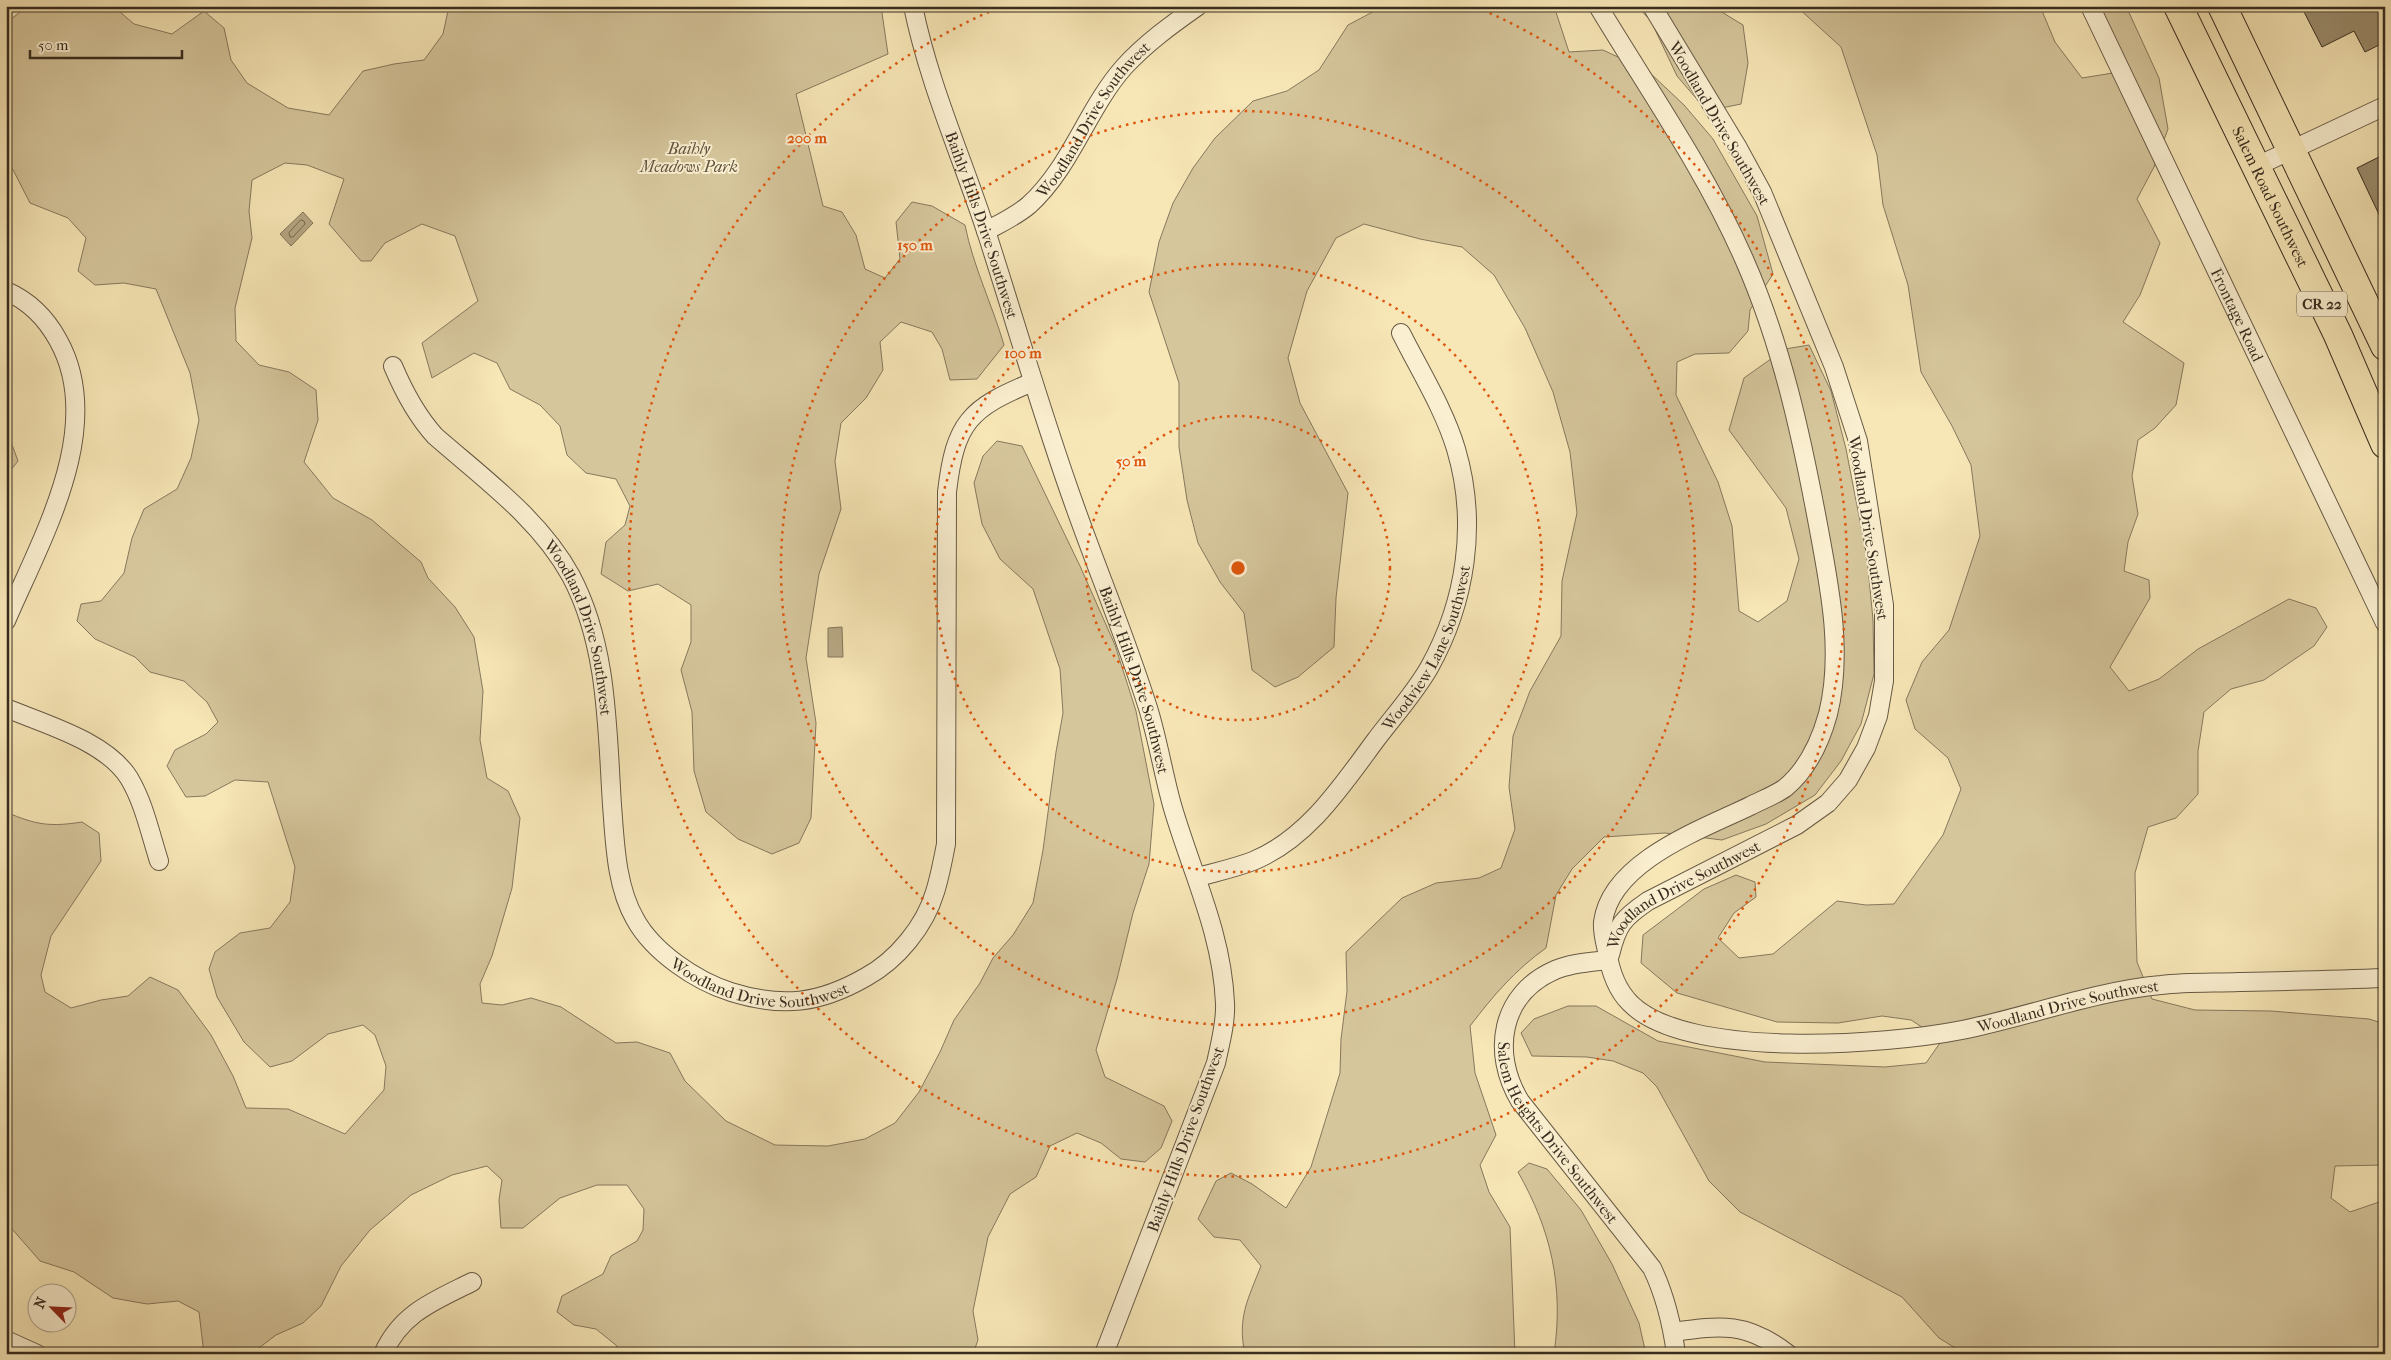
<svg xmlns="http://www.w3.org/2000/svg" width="2391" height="1360" viewBox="0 0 2391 1360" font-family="'IM FELL French Canon',serif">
	<rect width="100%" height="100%" fill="#f7e6b6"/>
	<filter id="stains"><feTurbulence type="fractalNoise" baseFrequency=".004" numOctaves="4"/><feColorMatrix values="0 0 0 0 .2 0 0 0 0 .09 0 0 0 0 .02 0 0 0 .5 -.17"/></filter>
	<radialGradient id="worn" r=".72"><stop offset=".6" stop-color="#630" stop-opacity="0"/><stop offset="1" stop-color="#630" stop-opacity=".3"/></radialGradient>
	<!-- green -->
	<g fill="#d6c69c" stroke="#86795e">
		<path d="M28 6H113L134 24 172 34 204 11 224 28 231 60 247 83 288 108 329 115 363 71 394 64 424 60 443 34 449 6H881L888 54 796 94 823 206 842 212 856 235 865 269 885 278 900 259 896 222 912 202 932 206 965 225C973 266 992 304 1004 345L977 379 950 380 942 349 932 332 901 322 880 342 883 370 866 398 841 423 835 461 841 509 819 574 806 658 816 723 811 818 799 843 772 854 738 839 706 812 694 771 692 712 681 670 691 642V605L658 584 628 591 601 574 606 542 625 525 630 506 616 479 586 473 567 455 560 426 540 405 510 389 497 363 474 353 432 378 422 343 478 301 455 236 422 224 385 243 371 261H361L329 224 344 179 307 165 285 163 252 180 249 211 252 238 235 308 236 341 259 365 289 372 316 390 318 420 304 462 333 498 372 520 421 562 428 578 455 607 474 637 483 691 480 740 487 778 508 791 520 818 512 888 492 956 480 984 482 1003 502 1005 531 998 561 1007 616 1043 637 1042 670 1053 685 1081 726 1121 775 1145 828 1146 865 1139 895 1123 919 1092 940 1052 954 1020 980 983 993 958 1013 935 1033 903 1043 850 1056 752 1063 713 1060 669 1033 589 1000 559 982 524 974 483 983 456 997 441 1022 446 1080 566 1115 645 1136 711 1154 804 1149 864 1133 913 1117 979 1096 1050 1105 1077 1164 1106 1172 1121 1161 1148 1145 1162 1121 1159 1101 1143 1077 1133 1050 1146 1036 1177 1010 1194 988 1237 973 1311 978 1340 973 1354H619L617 1346 596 1329 574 1325 557 1312 562 1296 603 1274 611 1256 637 1241 643 1230 644 1209 627 1185H597L560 1198 523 1228H501L499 1200 502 1180 487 1166 452 1175 411 1195 370 1230 341 1266 321 1306 303 1323 276 1335 251 1354H204L199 1312 178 1301 147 1304 113 1298 74 1272 40 1261 6 1222V812C36 825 50 827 82 822L99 833 101 861 51 936 41 975 45 992 71 1008 101 1000 128 996 150 977 178 990 211 1035 233 1076 246 1108 288 1109 345 1134 384 1090 386 1066 375 1035 363 1025 328 1034 292 1061 270 1067 244 1042 217 997 209 969 215 952 240 933 270 928 290 902 295 867 268 782 235 780 205 796 186 797 167 766 175 750 206 734 218 722 207 702 184 681 150 672 135 657 95 639 77 621 81 604 101 601 124 573 132 538 144 509 177 489 191 458 199 420 190 373 156 289 124 283 95 285 78 271 86 238 68 218 30 203 6 156V23Z"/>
		<path d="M1384 6H1554L1569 52 1603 50 1648 71 1684 105 1713 139 1757 216 1773 274 1750 310 1748 331 1729 353 1695 354 1677 362 1676 395 1718 482 1732 526 1739 611 1758 622 1787 601 1799 559 1786 508 1729 430 1744 378 1785 349 1809 345 1831 391 1846 449 1867 557 1873 620 1874 674 1861 724 1841 761 1815 795 1766 824 1722 840 1665 833 1604 837 1572 869 1556 895 1546 948C1515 970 1493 996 1470 1026L1475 1073 1496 1135 1480 1165 1489 1192 1510 1227 1515 1354H1245C1237 1318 1248 1299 1261 1266L1240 1240 1214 1237 1198 1219 1216 1181 1231 1173 1252 1184 1286 1208 1311 1167 1340 1073 1341 1039 1347 991 1346 952 1402 898 1436 883 1479 878 1501 868 1515 829 1509 787 1513 736 1530 691 1561 636 1562 581 1577 513 1570 452 1553 392 1525 328 1494 275 1462 247 1420 239 1364 224 1336 238 1307 291 1288 358 1300 403 1348 493 1336 598 1334 647 1298 677 1275 687 1252 670 1244 613 1220 582 1198 543 1187 500 1179 447V383L1149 292 1159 242 1173 203 1193 168 1215 138 1253 101 1287 91 1319 70 1348 25Z"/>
		<polygon points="1637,6 1712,6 1743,25 1748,63 1741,104 1707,111 1677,76 1651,21"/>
		<polygon points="1796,6 2040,6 2055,42 2082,78 2113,73 2115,38 2100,6 2126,6 2159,78 2168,129 2154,167 2137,199 2160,243 2140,295 2123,322 2184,363 2176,405 2155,428 2138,440 2132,476 2138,514 2128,542 2124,571 2149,580 2150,598 2110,667 2129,691 2159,679 2198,649 2289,599 2316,608 2327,627 2314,646 2264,680 2231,689 2204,712 2198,751 2198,794 2176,818 2148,827 2135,873 2136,927 2137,962 2152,999 2195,1010 2271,1011 2369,1019 2385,1024 2385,1165 2335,1166 2331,1198 2350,1212 2385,1200 2385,1354 1965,1354 1939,1338 1902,1297 1740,1212 1709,1181 1657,1087 1643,1073 1613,1061 1587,1057 1532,1056 1521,1033 1534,1019 1568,1006 1596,1006 1658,1041 1765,1062 1885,1067 1926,1063 1942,1040 1911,1020 1882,1016 1838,1023 1777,1022 1677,993 1641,963 1643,935 1704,889 1736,875 1755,882 1756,897 1734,913 1718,938 1739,958 1773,954 1837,901 1866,905 1894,904 1943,835 1961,789 1948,758 1915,729 1906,700 1922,662 1949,630 1980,536 1971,465 1952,426 1921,372 1908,285 1883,205 1877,155 1841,47"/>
		<polygon points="6,437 10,439 18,461 6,476"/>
		<path d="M1529 1163 1547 1169 1581 1210 1612 1264 1639 1323 1646 1354H1554C1564 1286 1551 1230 1518 1172Z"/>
	</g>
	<!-- water -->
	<g fill="#b6a783" stroke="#83765b">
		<polygon points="303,212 313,223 291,246 280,234"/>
		<polygon points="842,627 843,657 828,657 828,628"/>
	</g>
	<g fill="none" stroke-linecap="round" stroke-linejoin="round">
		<!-- shore -->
		<polygon stroke="#766a51" stroke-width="1" points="301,220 304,221 305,224 293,237 290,237 289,233"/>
	</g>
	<!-- building -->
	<g fill="#9b8d6e" stroke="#372c1f">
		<polygon points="2301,6 2385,6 2385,42 2365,52 2354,31 2322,47"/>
		<polygon points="2379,157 2385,169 2385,227 2357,168"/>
	</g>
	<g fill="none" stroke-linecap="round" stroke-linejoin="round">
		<defs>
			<g id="street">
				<path id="s1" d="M913 6C929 85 962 157 987 234 1016 324 1042 415 1074 504 1098 572 1126 638 1148 708 1158 740 1163 773 1172 805 1191 871 1222 932 1225 1003 1226 1023 1220 1044 1216 1063L1104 1354"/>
				<path id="s2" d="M1598 6C1648 89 1705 170 1744 259 1782 345 1802 438 1819 530 1830 589 1843 654 1828 714 1820 743 1808 769 1785 788 1775 795 1762 800 1750 806 1703 829 1611 861 1603 922 1602 931 1605 942 1607 951 1610 970 1616 989 1630 1003 1686 1060 1887 1045 1962 1030 2027 1017 2095 991 2161 985 2187 982 2213 983 2239 982 2287 981 2336 980 2385 978"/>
				<path id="s3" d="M2090 6 2385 623"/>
				<polyline points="2255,167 2385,106"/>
				<path id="s4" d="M986 231C1001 223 1016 216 1029 205 1071 167 1087 109 1124 67 1146 43 1171 25 1198 6"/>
				<path d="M6 291C29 301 46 318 58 340 107 427 41 539 6 621"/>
				<path id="s5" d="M393 366C404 392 416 415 435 436 483 478 540 519 571 576 608 646 607 728 612 805 615 843 616 886 635 919 653 952 696 981 731 992 782 1008 819 1004 866 977 897 960 925 926 935 892 940 876 943 860 946 844L947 492C955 423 969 408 1033 382"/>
				<path d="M6 708C44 724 106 741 129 778 144 803 150 833 159 861"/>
				<path id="s6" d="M1198 877C1216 872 1235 868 1253 861 1307 839 1341 787 1375 741 1393 717 1414 694 1429 668 1466 602 1478 523 1456 449 1444 409 1420 371 1401 333"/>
				<path id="s7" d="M1610 955C1617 925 1623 918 1648 901L1797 825 1828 803 1848 780 1866 748 1878 716 1884 681V605L1858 441 1834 367 1762 192 1738 148 1652 6"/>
				<path id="s8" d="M1608 960C1591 962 1571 963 1555 970 1500 994 1491 1053 1520 1101L1652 1268C1665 1295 1672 1324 1676 1354"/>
				<path d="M1673 1332C1722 1325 1747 1322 1788 1354"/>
				<polyline points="6,1340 37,1354"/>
				<path d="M383 1354C401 1313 434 1301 472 1282"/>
			</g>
			<g id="primary">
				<path id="s9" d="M2178 6 2338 335 2385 444"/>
				<polyline points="2222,6 2385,346"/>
			</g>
		</defs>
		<!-- street casing -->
		<use href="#street" stroke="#675a45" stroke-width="20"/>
		<!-- primary casing -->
		<use href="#primary" stroke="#372c1f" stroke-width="30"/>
		<!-- street -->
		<use href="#street" stroke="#faefd0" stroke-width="18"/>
		<!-- primary -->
		<use href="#primary" stroke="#f7e6b6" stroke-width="28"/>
	</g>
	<!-- distance rings -->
	<g fill="none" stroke="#df570d" stroke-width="2.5" stroke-dasharray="2.5 5">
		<circle cx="1238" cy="568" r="152"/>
		<circle cx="1238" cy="568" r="304"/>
		<circle cx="1238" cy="568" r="457"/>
		<path d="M1476 7A609 609 0 1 1 1000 7"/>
	</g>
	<g text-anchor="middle" stroke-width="4" stroke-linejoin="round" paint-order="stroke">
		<!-- shield labels -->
		<rect fill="#faefd0" stroke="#726654" stroke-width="1" x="2297" y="291.5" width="50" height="25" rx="4"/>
		<g font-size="15" font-weight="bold" fill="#372c1f">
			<text x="2322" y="309">CR 22</text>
		</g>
		<!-- street labels -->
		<g font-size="16" fill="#372c1f" stroke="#faefd0">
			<text dy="6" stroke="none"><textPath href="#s4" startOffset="158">Woodland Drive Southwest</textPath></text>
			<text transform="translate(1720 123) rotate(60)" y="6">Woodland Drive Southwest</text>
			<text dy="6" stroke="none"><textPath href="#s9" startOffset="212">Salem Road Southwest</textPath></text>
			<text dy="6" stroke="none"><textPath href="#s1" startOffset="230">Baihly Hills Drive Southwest</textPath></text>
			<text dy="6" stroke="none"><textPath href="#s3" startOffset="342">Frontage Road</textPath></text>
			<text transform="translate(1869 528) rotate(81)" y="6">Woodland Drive Southwest</text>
			<text dy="6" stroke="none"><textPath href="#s5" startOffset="330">Woodland Drive Southwest</textPath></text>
			<text dy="6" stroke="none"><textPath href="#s6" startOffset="339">Woodview Lane Southwest</textPath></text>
			<text dy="6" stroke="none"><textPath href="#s1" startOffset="710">Baihly Hills Drive Southwest</textPath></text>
			<text dy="6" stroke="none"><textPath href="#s7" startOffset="100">Woodland Drive Southwest</textPath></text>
			<text dy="6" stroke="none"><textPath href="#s5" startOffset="780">Woodland Drive Southwest</textPath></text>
			<text dy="6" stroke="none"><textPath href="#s2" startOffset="1618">Woodland Drive Southwest</textPath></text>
			<text dy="6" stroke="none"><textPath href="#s8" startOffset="255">Salem Heights Drive Southwest</textPath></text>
			<text transform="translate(1185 1139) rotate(-70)" y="6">Baihly Hills Drive Southwest</text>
		</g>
		<!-- park labels -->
		<g font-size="16" font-style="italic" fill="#5f523e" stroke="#faefd0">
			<text x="689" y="154">Baihly<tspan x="689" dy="18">Meadows Park</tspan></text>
		</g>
	</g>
	<circle cx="1238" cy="568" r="8" fill="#df570d" stroke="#faefd0" stroke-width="2.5"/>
	<g font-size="15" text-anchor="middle" font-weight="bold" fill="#df570d" stroke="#faefd0" stroke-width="4" stroke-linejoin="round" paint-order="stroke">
		<text x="807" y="143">200 m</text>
		<text x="915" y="250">150 m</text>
		<text x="1023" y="358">100 m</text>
		<text x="1131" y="466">50 m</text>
	</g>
	<!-- margin -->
	<rect width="2391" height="1360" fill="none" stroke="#f7e6b6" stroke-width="25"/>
	<rect x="8" y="8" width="2376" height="1345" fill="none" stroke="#372c1f" stroke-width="2.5"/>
	<rect x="12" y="12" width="2366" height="1335" fill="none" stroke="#372c1f"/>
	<!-- north arrow -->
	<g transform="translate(52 1308) rotate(294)"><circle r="24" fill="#faefd0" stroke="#aca189"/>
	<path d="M0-4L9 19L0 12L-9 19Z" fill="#8f2418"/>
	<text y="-8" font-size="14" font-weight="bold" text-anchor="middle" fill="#372c1f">N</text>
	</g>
	<!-- scale -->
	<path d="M30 50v8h152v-8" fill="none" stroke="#372c1f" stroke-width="2.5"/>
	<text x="38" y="50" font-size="15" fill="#372c1f" stroke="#faefd0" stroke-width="4" paint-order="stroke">50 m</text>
	<rect width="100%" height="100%" filter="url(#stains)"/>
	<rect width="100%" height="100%" fill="url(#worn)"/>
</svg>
